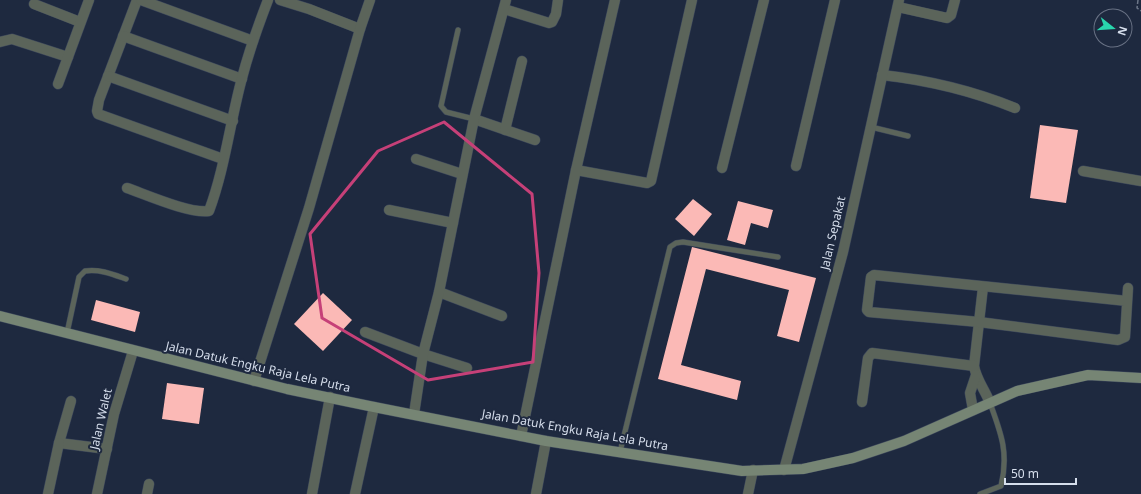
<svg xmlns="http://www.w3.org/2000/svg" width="1141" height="494" viewBox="0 0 1141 494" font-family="'Noto Sans',sans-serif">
	<rect width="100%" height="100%" fill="#1e293f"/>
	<!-- building -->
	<g fill="#fbb9b6">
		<polygon points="1040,125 1078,130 1066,203 1030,198"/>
		<polygon points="693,199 712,214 694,236 675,219"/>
		<polygon points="738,201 773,210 768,228 751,223 745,245 727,240"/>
		<polygon points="692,247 816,278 799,342 777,336 789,290 706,269 681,365 741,381 737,400 658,379"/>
		<polygon points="323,293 352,320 323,351 294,324"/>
		<polygon points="96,300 140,312 135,332 91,320"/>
		<polygon points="167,383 204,388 199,424 162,419"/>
	</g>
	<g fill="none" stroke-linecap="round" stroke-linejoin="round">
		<defs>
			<g id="lane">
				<polyline points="458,30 441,106 446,112 474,119"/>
				<polyline points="871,127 908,136"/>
				<path d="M67 333 79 277 85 271C100 269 112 274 126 279"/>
				<polyline points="620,452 670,247 676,243 683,242 778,257"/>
				<path d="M980 494 1001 486C1009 453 1001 433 990 403"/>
			</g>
			<g id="street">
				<polyline points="137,0 99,100 97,111 98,114 223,159"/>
				<polyline points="141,0 253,41"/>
				<polyline points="280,0 309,9 360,29"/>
				<polyline points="34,4 80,22"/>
				<polyline points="898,7 947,18 951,15 955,0"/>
				<polyline points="504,9 549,23 552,22 556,14 558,0"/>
				<polyline points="123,36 242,79"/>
				<polyline points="0,42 12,39 68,57"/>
				<path d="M882 75C927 80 973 91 1015 108"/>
				<polyline points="108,76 233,121"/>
				<polyline points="58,84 89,0"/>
				<polyline points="474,119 535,140"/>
				<polyline points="505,130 522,61"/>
				<polyline points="416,159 462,174"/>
				<polyline points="796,166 835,0"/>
				<polyline points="722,168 764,0"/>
				<polyline points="576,170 647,183 651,181 692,0"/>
				<polyline points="1083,171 1141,181"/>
				<path d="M127 188C147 195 190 214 209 211 225 168 230 122 242 78 249 51 258 26 268 0"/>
				<polyline points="389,210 453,223"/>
				<path d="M983 287 974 366C976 379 985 390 990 403"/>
				<polyline points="439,292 502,316"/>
				<polyline points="1127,301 874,275 871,277 867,310 869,312 979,322 1118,340 1125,337 1128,288"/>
				<polyline points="365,332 423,354 467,368"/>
				<polyline points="254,381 309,208 360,29 370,0"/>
				<polyline points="71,401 59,443 107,449"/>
				<polyline points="862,402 868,358 872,353 974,366"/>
				<polyline points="973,410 970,393 976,375"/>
				<polyline points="414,414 423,354 439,292 474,119 506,0"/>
				<polyline points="521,436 576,170 615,0"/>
				<polyline points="784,470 843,252 899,0"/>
				<polyline points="48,494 59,443"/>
				<polyline points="97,494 114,414 133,351"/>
				<polyline points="147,494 149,484"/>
				<polyline points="312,494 330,397"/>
				<polyline points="355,494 374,407"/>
				<polyline points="536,494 546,441"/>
				<polyline points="748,494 753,470"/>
			</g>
			<polyline id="secondary" points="0,316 287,389 374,407 546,441 742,471 803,469 853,458 904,441 1017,391 1088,375 1141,378"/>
		</defs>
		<!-- lane casing -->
		<use href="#lane" stroke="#3b465b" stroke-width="6"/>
		<!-- street casing -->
		<use href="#street" stroke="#3b465b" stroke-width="11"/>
		<!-- secondary casing -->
		<use href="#secondary" stroke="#3b465b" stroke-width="11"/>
		<!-- path -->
		<polyline stroke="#6d7789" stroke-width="1.5" stroke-dasharray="4 2" stroke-linecap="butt" points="1138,0 1137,8 1141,11"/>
		<!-- lane -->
		<use href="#lane" stroke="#5b645a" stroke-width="5"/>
		<!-- street -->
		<use href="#street" stroke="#5b645a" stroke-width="10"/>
		<!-- secondary -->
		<use href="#secondary" stroke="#768574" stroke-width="10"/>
	</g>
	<!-- marked area -->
	<path fill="none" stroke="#c64078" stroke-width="3" stroke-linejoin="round" d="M444 122 532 194 539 273 533 362 428 380 322 318 310 234 378 151Z"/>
	<g text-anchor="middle" stroke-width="4" stroke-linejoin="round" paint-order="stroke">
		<!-- street labels -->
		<g font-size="12" fill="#d6deec" stroke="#1e293f">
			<text transform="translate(833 233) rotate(-77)" y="4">Jalan Sepakat</text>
			<text transform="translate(258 367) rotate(13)" y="4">Jalan Datuk Engku Raja Lela Putra</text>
			<text transform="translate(101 419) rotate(-77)" y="4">Jalan Walet</text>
			<text transform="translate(575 430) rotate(10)" y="4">Jalan Datuk Engku Raja Lela Putra</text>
		</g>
	</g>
	<!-- north arrow -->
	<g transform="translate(1113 28) rotate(107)"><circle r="19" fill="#1e293f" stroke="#687184"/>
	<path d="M0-3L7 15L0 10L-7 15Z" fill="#29d5ad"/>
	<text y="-6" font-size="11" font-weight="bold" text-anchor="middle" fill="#d6deec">N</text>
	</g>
	<!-- scale -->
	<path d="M1005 478v6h71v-6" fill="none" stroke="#d6deec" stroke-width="2"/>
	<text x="1011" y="478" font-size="12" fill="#d6deec" stroke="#1e293f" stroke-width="3" paint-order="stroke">50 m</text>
</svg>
